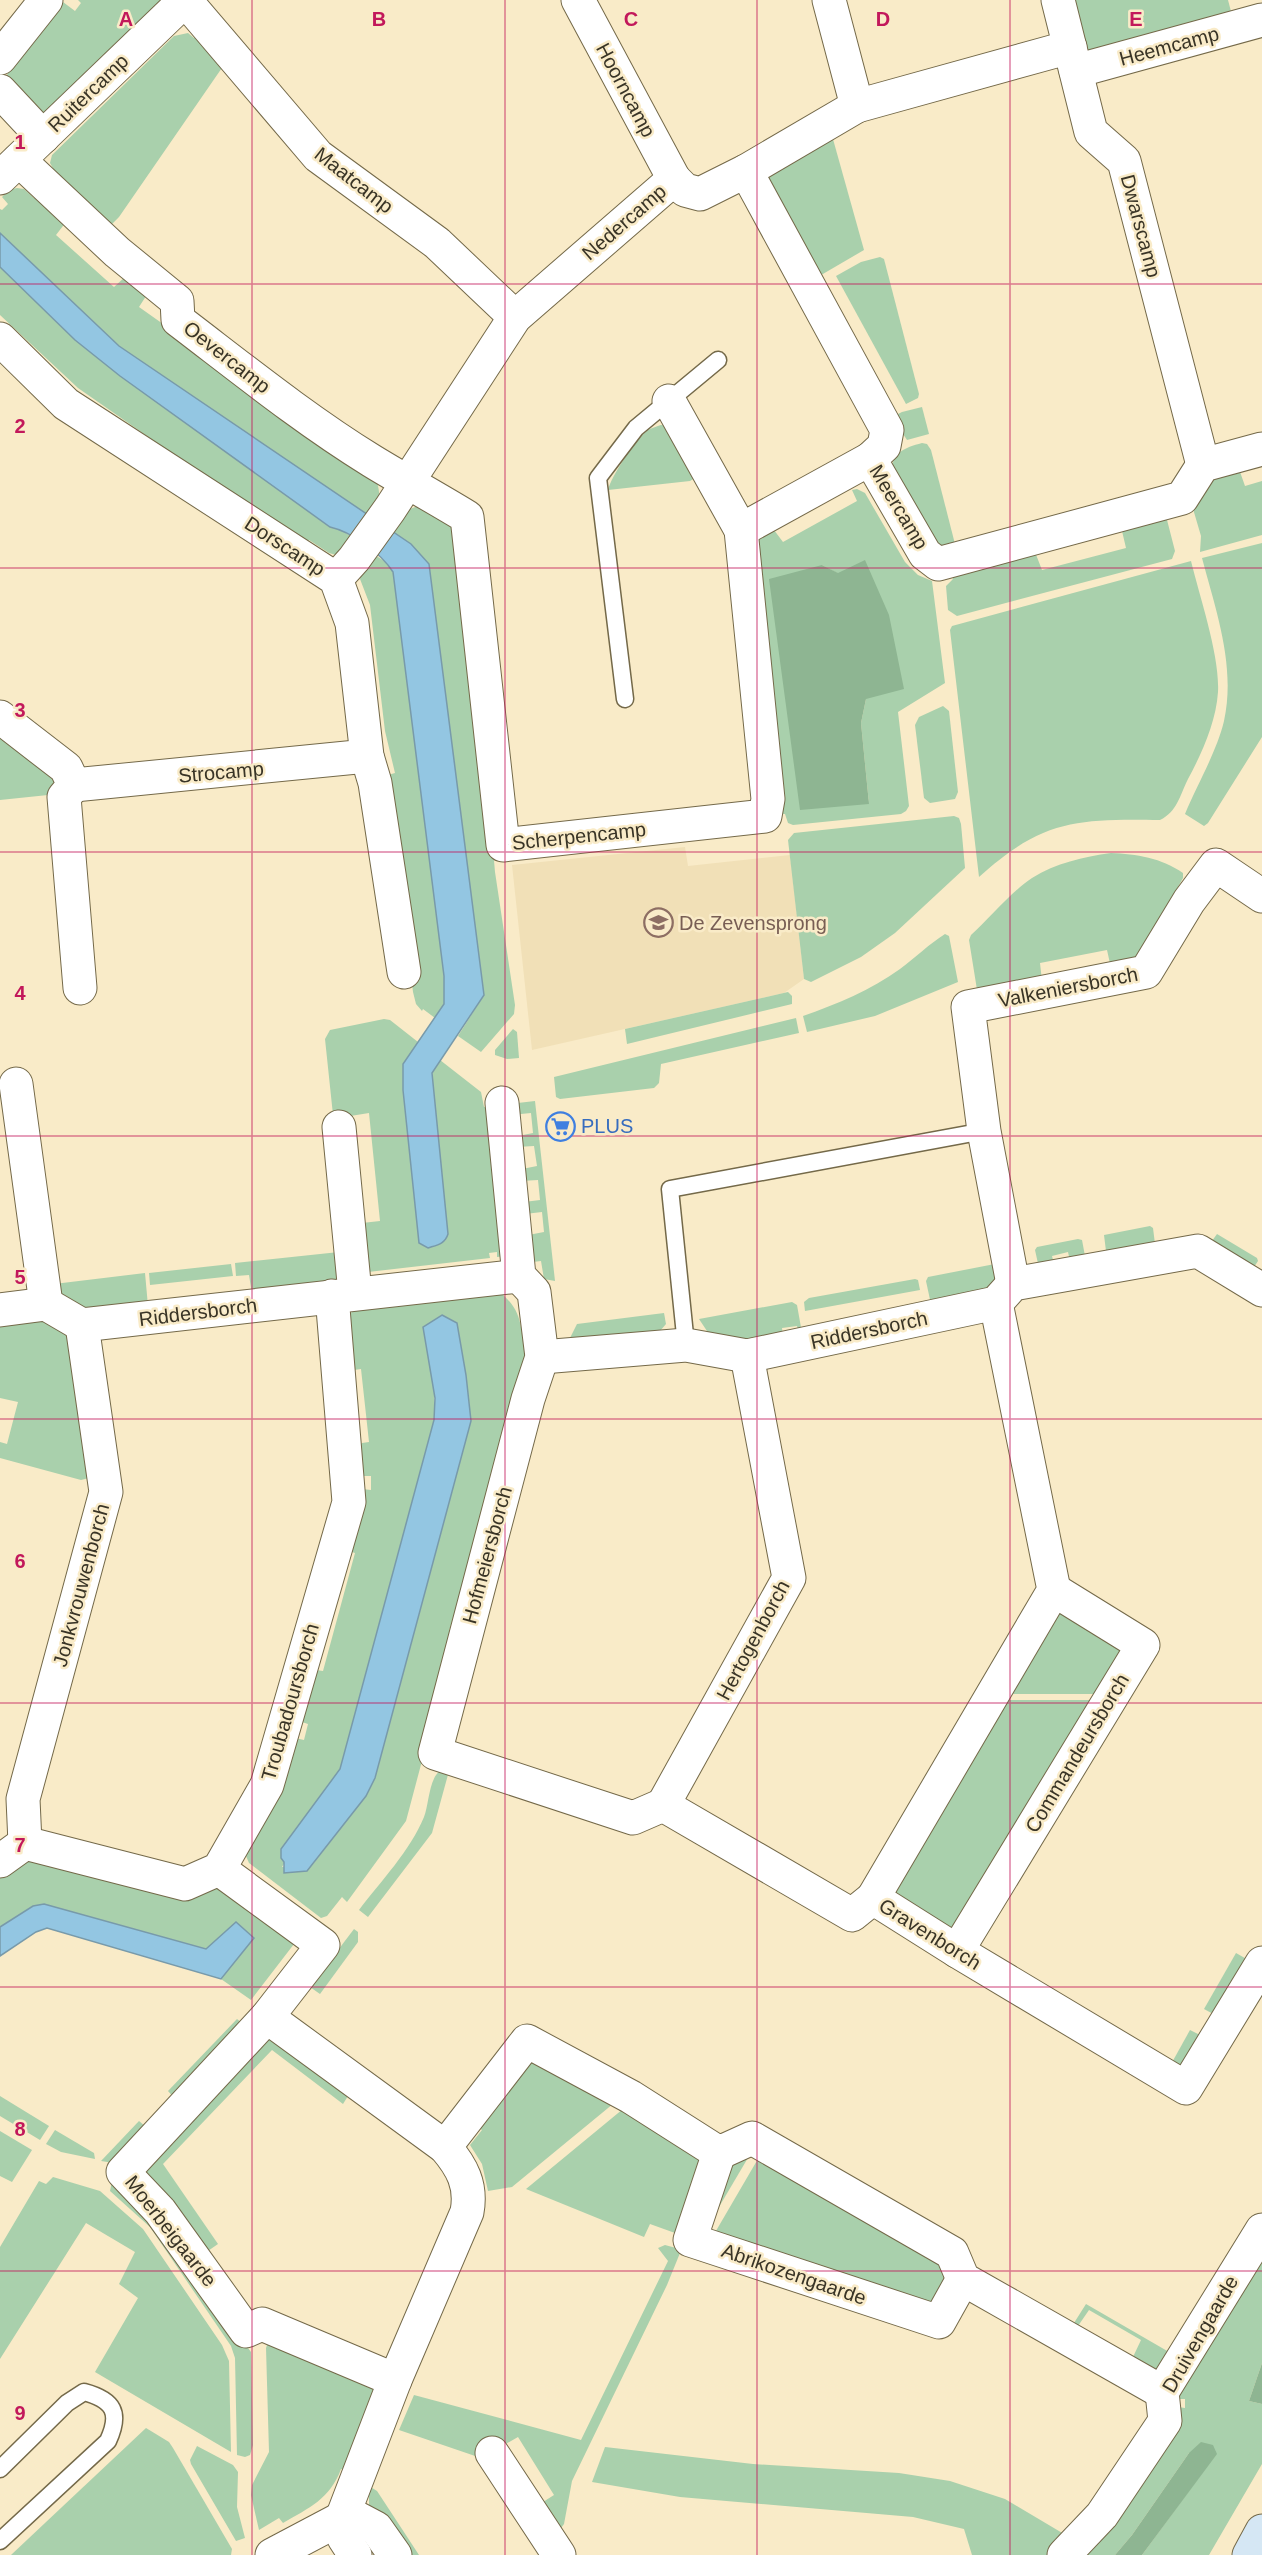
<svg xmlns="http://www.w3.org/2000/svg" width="1262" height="2555" viewBox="0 0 1262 2555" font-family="Helvetica,sans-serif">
	<rect width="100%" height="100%" fill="#f9ebc8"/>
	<!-- built -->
	<polygon fill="#f1e0b7" points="685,847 688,866 790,855 804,979 784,993 532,1050 512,865"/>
	<!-- green -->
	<g fill="#a9d0ac" fill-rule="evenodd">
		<polygon points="78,0 164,0 41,118 6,78 9,70 63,2 75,11 81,3"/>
		<polygon points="1066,0 1228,0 1233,19 1084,52"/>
		<polygon points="201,32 226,62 119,217 107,229 48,175 54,170 50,163 52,155 174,36 188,33 194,38"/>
		<polygon points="831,132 864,250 816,278 765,175"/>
		<path d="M17 188 24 189 34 198 38 193 66 222 56 235 114 287 126 276 148 293 139 307 375 474C381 498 382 495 366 515L119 346 0 233V209L2 210 8 204 2 197 9 190Z"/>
		<polygon points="880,257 884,259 919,394 918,398 906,404 836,276 861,262"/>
		<polygon points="0,267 75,340 330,527 341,530 352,537 336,555 329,553 309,540 305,546 78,388 0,315"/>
		<polygon points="922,407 929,434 907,440 892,417 902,412"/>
		<path d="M661 425 669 426 705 472 690 481 608 490C611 476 636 439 648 430 652 428 657 426 661 425Z"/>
		<path d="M922 443 927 444 931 450 956 548 937 545 891 473C892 452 904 448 922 443Z"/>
		<polygon points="1239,469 1245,486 1262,481 1262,535 1200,552 1201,536 1191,502 1204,482"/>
		<path d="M857 489 865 493 905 562 918 575 932 581 945 683 898 712 909 806 906 811 901 814 793 825 788 823 785 814H780L751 544 774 530 783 542 857 501 852 490ZM822 565 837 573 866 699 861 723 869 804Z"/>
		<polygon points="418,506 460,525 467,555 495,872 515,1005 514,1014 481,1052 458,1036 484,995 400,537 391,532 407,510"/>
		<polygon points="1166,516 1175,551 1172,559 957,616 948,610 946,586 953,579 951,573 1035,552 1042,570 1126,548 1122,531"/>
		<path d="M1262 543V737L1208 823 1204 826 1185 814C1197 785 1217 751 1224 721 1236 666 1216 611 1202 558Z"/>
		<path d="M375 555C387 562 393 569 396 582L444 976V1004L435 1018 423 1009 422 1011 416 1004 413 992 388 775 395 773 385 731 370 605 360 579 361 574Z"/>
		<path d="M1191 561C1200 598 1220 656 1218 692 1216 722 1202 753 1188 779 1180 795 1177 812 1160 820 1078 819 1043 819 979 877L950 630 952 626Z"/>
		<polygon points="943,706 949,711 958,792 955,799 930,803 924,798 915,725 919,717"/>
		<polygon points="0,726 58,783 48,795 0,800"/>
		<polygon points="954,816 959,818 961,824 965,868 895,933 861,957 811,982 804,979 788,840 794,833"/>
		<path d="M1111 853C1136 854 1162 858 1183 873V878L1174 894 1180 899 1148 954 1111 968 1107 950 1040 963 1042 981 978 996 969 940 971 935C989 919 1012 891 1032 878 1056 863 1083 857 1111 853Z"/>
		<path d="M945 934 949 936 958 982 875 1016 807 1032 803 1016C837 1004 871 990 900 969 915 958 929 944 945 934Z"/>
		<polygon points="788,992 792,996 792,1004 627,1044 625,1029"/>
		<polygon points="796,1018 799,1033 661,1064 659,1083 654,1088 560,1099 556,1097 554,1077"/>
		<polygon points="384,1019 390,1020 418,1042 403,1064 403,1090 419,1243 428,1248 446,1240 432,1073 440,1060 481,1092 484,1107 492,1106 506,1256 497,1257 497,1252 489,1253 490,1258 368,1272 362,1223 380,1221 369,1113 338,1118 333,1115 325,1039 330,1030"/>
		<polygon points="513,1029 517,1032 519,1058 507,1059 495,1055 495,1050"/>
		<polygon points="535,1101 555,1281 544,1279 541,1261 533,1262 523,1236 544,1232 542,1212 525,1214 524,1202 540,1200 538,1180 521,1181 522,1169 537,1166 534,1146 517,1147 518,1136 533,1133 531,1113 511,1115 509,1104"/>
		<polygon points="1150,1226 1153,1228 1155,1244 1106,1251 1104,1235"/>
		<polygon points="1217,1234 1257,1258 1258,1261 1254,1267 1212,1241"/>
		<polygon points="1078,1239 1082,1240 1085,1256 1070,1261 1068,1252 1052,1256 1054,1264 1039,1268 1035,1250 1037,1247"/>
		<polygon points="339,1252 345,1281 252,1294 249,1275 236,1276 235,1263"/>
		<polygon points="1000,1263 998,1286 932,1309 926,1281 928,1277"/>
		<polygon points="231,1264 233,1276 150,1285 149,1273"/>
		<polygon points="145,1273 148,1306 86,1309 59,1297 54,1284"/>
		<polygon points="915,1279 918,1280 920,1290 805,1311 804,1302 809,1298"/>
		<path d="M502 1294C527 1316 517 1331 529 1358L461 1620 453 1618 449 1631 456 1633 406 1821 347 1902 342 1897 327 1916 321 1918 249 1863 246 1856 295 1738 304 1740 308 1724 299 1721 316 1670 323 1671 355 1553 349 1551 362 1489 371 1490V1476H363L359 1446 362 1443 369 1442 361 1369 354 1370 349 1316 354 1309ZM442 1315 457 1323 466 1375 471 1421 375 1778 366 1796 313 1864 282 1867 340 1769 434 1420 435 1320Z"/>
		<polygon points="792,1302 797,1305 802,1333 799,1334 797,1326 782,1328 783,1336 742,1344 711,1337 699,1319"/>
		<polygon points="664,1313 666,1324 660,1331 583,1340 570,1338 577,1324"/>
		<polygon points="37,1317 70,1333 89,1478 81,1480 0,1458 0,1442 7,1444 18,1402 0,1398 0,1321"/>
		<polygon points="1062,1611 1123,1652 1105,1694 1000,1694 1042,1622"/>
		<polygon points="996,1700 1101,1700 952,1931 892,1891"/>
		<path d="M442 1770 449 1771 432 1833 368 1917 359 1910C381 1881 410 1851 424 1817 429 1805 429 1775 442 1770Z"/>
		<polygon points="34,1860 217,1886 294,1944 251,2000 221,1979 254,1938 206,1949 44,1905 33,1906 0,1927 0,1878 17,1866"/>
		<polygon points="354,1929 358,1932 358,1942 320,1994 310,1987"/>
		<polygon points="1236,1953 1250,1961 1217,2016 1204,2009"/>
		<polygon points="237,2019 248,2028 175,2099 168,2091"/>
		<polygon points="1190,2030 1204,2037 1190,2066 1170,2066"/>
		<polygon points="272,2038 347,2092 348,2096 343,2104 272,2050 163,2164 218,2244 205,2253 148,2183 144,2168 258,2041"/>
		<polygon points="530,2058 619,2099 512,2187 488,2191 482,2164 470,2145 482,2130 473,2123"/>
		<polygon points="0,2096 49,2126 40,2140 0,2116"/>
		<polygon points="623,2109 699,2156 700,2166 675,2233 650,2224 644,2237 526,2189"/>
		<polygon points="139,2121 146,2127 114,2163 101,2161"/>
		<polygon points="55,2130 94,2153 95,2159 61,2152 46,2144"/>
		<polygon points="0,2131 32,2150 12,2182 0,2176"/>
		<polygon points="752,2151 706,2229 725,2162"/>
		<polygon points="762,2152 801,2185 815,2193 819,2186 950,2269 935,2304 713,2236"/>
		<polygon points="53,2177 100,2191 143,2229 222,2345 229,2361 231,2452 95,2372 138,2298 119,2284 135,2252 86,2223 0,2359 0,2247 39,2181 46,2184"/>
		<polygon points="112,2181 133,2192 251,2352 253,2445 250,2455 245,2457 237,2455 235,2358 231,2346 150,2227 110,2191"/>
		<polygon points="1262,2237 1262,2363 1249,2401 1262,2404 1262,2464 1209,2555 1142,2555 1216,2454 1189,2453 1132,2535 1115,2555 1077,2555 1178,2407 1185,2408 1185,2399 1179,2399 1178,2383"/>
		<polygon points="665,2245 676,2248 680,2253 667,2285 572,2481 564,2524 561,2528 543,2502 554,2495 518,2437 481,2458 399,2430 414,2395 581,2440 668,2261 658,2248"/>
		<polygon points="1086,2304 1169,2352 1162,2373 1133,2357 1141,2340 1089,2310 1078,2326 1074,2323"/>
		<path d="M268 2342 376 2388 350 2471 341 2469C330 2499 309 2508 283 2523L279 2518 259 2530 251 2495 252 2485 269 2452 266 2348Z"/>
		<polygon points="146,2428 169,2442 173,2448 232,2549 231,2555 11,2555"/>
		<polygon points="197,2446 233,2465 238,2472 237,2507 245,2538 236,2541 191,2464 190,2460"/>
		<polygon points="605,2447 753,2464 899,2473 950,2481 1005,2499 1069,2537 1050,2555 972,2555 964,2529 913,2517 680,2497 592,2482"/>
		<polygon points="369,2486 377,2491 419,2555 404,2555 369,2505"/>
	</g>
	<!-- forest -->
	<g fill="#8eb592">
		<polygon points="865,560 889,615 904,689 866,699 861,723 869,804 800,810 769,579 822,565 838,573"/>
		<polygon points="1262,2363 1262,2404 1249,2401"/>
		<polygon points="1201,2442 1213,2445 1217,2454 1142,2555 1115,2555 1132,2535 1189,2453"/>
	</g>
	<!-- water -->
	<g fill="#93c6e2" stroke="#789aaa" stroke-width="1.5">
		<path d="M0 233 119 346 411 544 429 564 484 995 432 1073 448 1234C445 1244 437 1245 428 1248L419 1243 403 1090V1064L444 1004V976L393 572C381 553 352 532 330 527L120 376 75 340 0 267Z"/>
		<polygon points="442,1315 457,1323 466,1375 471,1421 375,1778 366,1796 307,1871 284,1873 284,1862 281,1858 281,1849 340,1769 434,1420 435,1398 423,1327"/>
		<polygon points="44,1904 206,1949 236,1922 254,1938 221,1979 47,1928 36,1932 0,1956 0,1927 33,1906"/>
	</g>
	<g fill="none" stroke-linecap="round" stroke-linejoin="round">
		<defs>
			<g id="service">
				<polyline points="625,699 598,478 636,428 718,360"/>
				<polyline points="686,1345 670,1189 984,1131"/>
				<path d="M0 2469 67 2403 84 2392C114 2400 121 2413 108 2441L0 2541"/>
			</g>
			<g id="minor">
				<polyline points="185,0 318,156 437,243 515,317"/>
				<polyline points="578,0 674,179"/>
				<polyline points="829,0 857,106"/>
				<polyline points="1058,0 1091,132 1124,161 1203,465"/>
				<polyline points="0,58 46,0"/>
				<polyline points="1076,71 1262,20"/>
				<polyline points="0,91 43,137"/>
				<path d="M19 160 117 252 177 301 178 320C241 368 304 419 372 461 403 480 436 498 467 517L503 845 765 816 768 799 741 530"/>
				<polyline points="746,171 887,430 884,446 870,459 925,554 938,564 1182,498 1203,465 1262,449"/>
				<polyline points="0,178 185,0"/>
				<polyline points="0,339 66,404 336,579 352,623 367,756 375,783 404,972"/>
				<polyline points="669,401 741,530 870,459"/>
				<polyline points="336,579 354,559 390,509 515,317 674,179 685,190 700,194 746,171 857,106 1070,47"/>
				<polyline points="0,717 66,768 74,785 64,797 80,988"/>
				<polyline points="74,785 367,756"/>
				<polyline points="16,1084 46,1304"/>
				<polyline points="502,1103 519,1276 534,1292 542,1357 528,1399 435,1753 633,1818 663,1805 852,1915 873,1898 957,1951 1186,2088 1262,1963"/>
				<polyline points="339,1127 355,1293"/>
				<polyline points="1013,1284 984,1131 968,1007 1146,972 1189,901 1216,865 1262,896"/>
				<polyline points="0,1310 46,1304 82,1325 519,1276"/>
				<polyline points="542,1357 686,1345 747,1356 996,1303 1013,1284 1198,1251 1262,1290"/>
				<polyline points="663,1805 789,1578 747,1356"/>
				<polyline points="25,1843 23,1799 106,1492 82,1325"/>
				<polyline points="0,1861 25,1843 185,1884 219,1869 267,1785 349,1502 332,1296"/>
				<polyline points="219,1869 323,1945 267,2017 123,2172 160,2211 246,2331 262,2324 395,2380"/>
				<polyline points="873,1898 1054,1590 996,1303"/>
				<polyline points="957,1951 1143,1645 1054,1590"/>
				<path d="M267 2017 445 2147C462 2167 472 2185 467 2212L395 2380 342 2518 344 2538 355 2555"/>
				<polyline points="445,2147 527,2041 631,2097 719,2153 752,2138 952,2253 963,2279 1162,2392"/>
				<polyline points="719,2153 690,2240 939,2322 963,2279"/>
				<polyline points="492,2453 559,2555"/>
				<polyline points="272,2555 342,2518 359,2519 376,2528 395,2555"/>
				<polyline points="1064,2555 1102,2515 1165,2421 1162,2392 1262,2230"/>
			</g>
			<polyline id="secondary" points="1249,2555 1262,2531"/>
		</defs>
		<!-- service casing -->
		<use href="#service" stroke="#746949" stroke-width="19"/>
		<!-- minor casing -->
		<use href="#minor" stroke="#746949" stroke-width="35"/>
		<!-- secondary casing -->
		<use href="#secondary" stroke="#746949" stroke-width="35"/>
		<!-- service -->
		<use href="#service" stroke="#fff" stroke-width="16"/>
		<!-- minor -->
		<use href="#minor" stroke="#fff" stroke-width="33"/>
		<!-- secondary -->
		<use href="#secondary" stroke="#d5e7f4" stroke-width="33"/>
	</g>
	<!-- grid -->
	<path fill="none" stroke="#c2185b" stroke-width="1.5" stroke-opacity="0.55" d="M252 0V2555M505 0V2555M757 0V2555M1010 0V2555M0 284H1262M0 568H1262M0 852H1262M0 1136H1262M0 1419H1262M0 1703H1262M0 1987H1262M0 2271H1262"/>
	<!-- icons -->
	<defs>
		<symbol id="school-ring" viewBox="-11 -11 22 22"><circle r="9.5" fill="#f9ebc8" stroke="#8d6e63" stroke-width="1.5"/><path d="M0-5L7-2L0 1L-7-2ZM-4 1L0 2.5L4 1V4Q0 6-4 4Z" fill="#8d6e63"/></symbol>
		<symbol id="supermarket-ring" viewBox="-11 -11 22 22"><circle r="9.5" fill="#f9ebc8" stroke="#3f7fe0" stroke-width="1.5"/><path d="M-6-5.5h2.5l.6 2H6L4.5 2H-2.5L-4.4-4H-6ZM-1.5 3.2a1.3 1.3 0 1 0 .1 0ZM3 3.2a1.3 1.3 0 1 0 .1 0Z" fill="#3f7fe0"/></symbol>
	</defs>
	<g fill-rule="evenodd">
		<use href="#school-ring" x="642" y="906" width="33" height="33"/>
		<use href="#supermarket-ring" x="544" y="1110" width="33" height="33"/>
	</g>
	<g text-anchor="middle" stroke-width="5" stroke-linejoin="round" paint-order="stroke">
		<!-- street labels -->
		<g font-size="20" fill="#393426" stroke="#f9ebc8">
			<text transform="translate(1169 46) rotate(-15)" y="7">Heemcamp</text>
			<text transform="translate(626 90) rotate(62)" y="7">Hoorncamp</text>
			<text transform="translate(88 93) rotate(-44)" y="7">Ruitercamp</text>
			<text transform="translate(354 180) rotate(38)" y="7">Maatcamp</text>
			<text transform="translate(624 222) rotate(-41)" y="7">Nedercamp</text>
			<text transform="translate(1141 226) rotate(75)" y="7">Dwarscamp</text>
			<text transform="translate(227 357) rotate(38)" y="7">Oevercamp</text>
			<text transform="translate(899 507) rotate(59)" y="7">Meercamp</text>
			<text transform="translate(285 546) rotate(33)" y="7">Dorscamp</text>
			<text transform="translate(221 772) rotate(-5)" y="7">Strocamp</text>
			<text transform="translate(579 836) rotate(-6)" y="7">Scherpencamp</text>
			<text transform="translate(1068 987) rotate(-11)" y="7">Valkeniersborch</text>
			<text transform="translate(198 1312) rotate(-7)" y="7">Riddersborch</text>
			<text transform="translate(869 1330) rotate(-12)" y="7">Riddersborch</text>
			<text transform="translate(487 1555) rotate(-75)" y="7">Hofmeiersborch</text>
			<text transform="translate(81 1585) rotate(-75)" y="7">Jonkvrouwenborch</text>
			<text transform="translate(753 1640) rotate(-62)" y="7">Hertogenborch</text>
			<text transform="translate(290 1702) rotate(-74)" y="7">Troubadoursborch</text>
			<text transform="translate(1077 1753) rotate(-59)" y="7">Commandeursborch</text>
			<text transform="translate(930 1934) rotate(32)" y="7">Gravenborch</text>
			<text transform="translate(171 2231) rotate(52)" y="7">Moerbeigaarde</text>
			<text transform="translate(794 2274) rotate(19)" y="7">Abrikozengaarde</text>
			<text transform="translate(1200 2334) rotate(-60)" y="7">Druivengaarde</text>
		</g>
		<!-- education labels -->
		<g font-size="20" fill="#785e54" stroke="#f9ebc8" text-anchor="start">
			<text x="679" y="930">De Zevensprong</text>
		</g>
		<!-- shop labels -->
		<g font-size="20" fill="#366cbe" stroke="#f9ebc8" text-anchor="start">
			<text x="581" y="1133">PLUS</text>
		</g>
	</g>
	<g font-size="20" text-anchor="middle" font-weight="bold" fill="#c2185b" stroke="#f9ebc8" stroke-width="5" stroke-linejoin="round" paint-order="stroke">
		<text x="126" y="26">A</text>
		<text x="379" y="26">B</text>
		<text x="631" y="26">C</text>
		<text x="883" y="26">D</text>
		<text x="1136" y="26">E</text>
		<text x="20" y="149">1</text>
		<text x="20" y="433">2</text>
		<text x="20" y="717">3</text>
		<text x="20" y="1000">4</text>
		<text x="20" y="1284">5</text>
		<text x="20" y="1568">6</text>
		<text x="20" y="1852">7</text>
		<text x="20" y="2136">8</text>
		<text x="20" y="2420">9</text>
	</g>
</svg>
